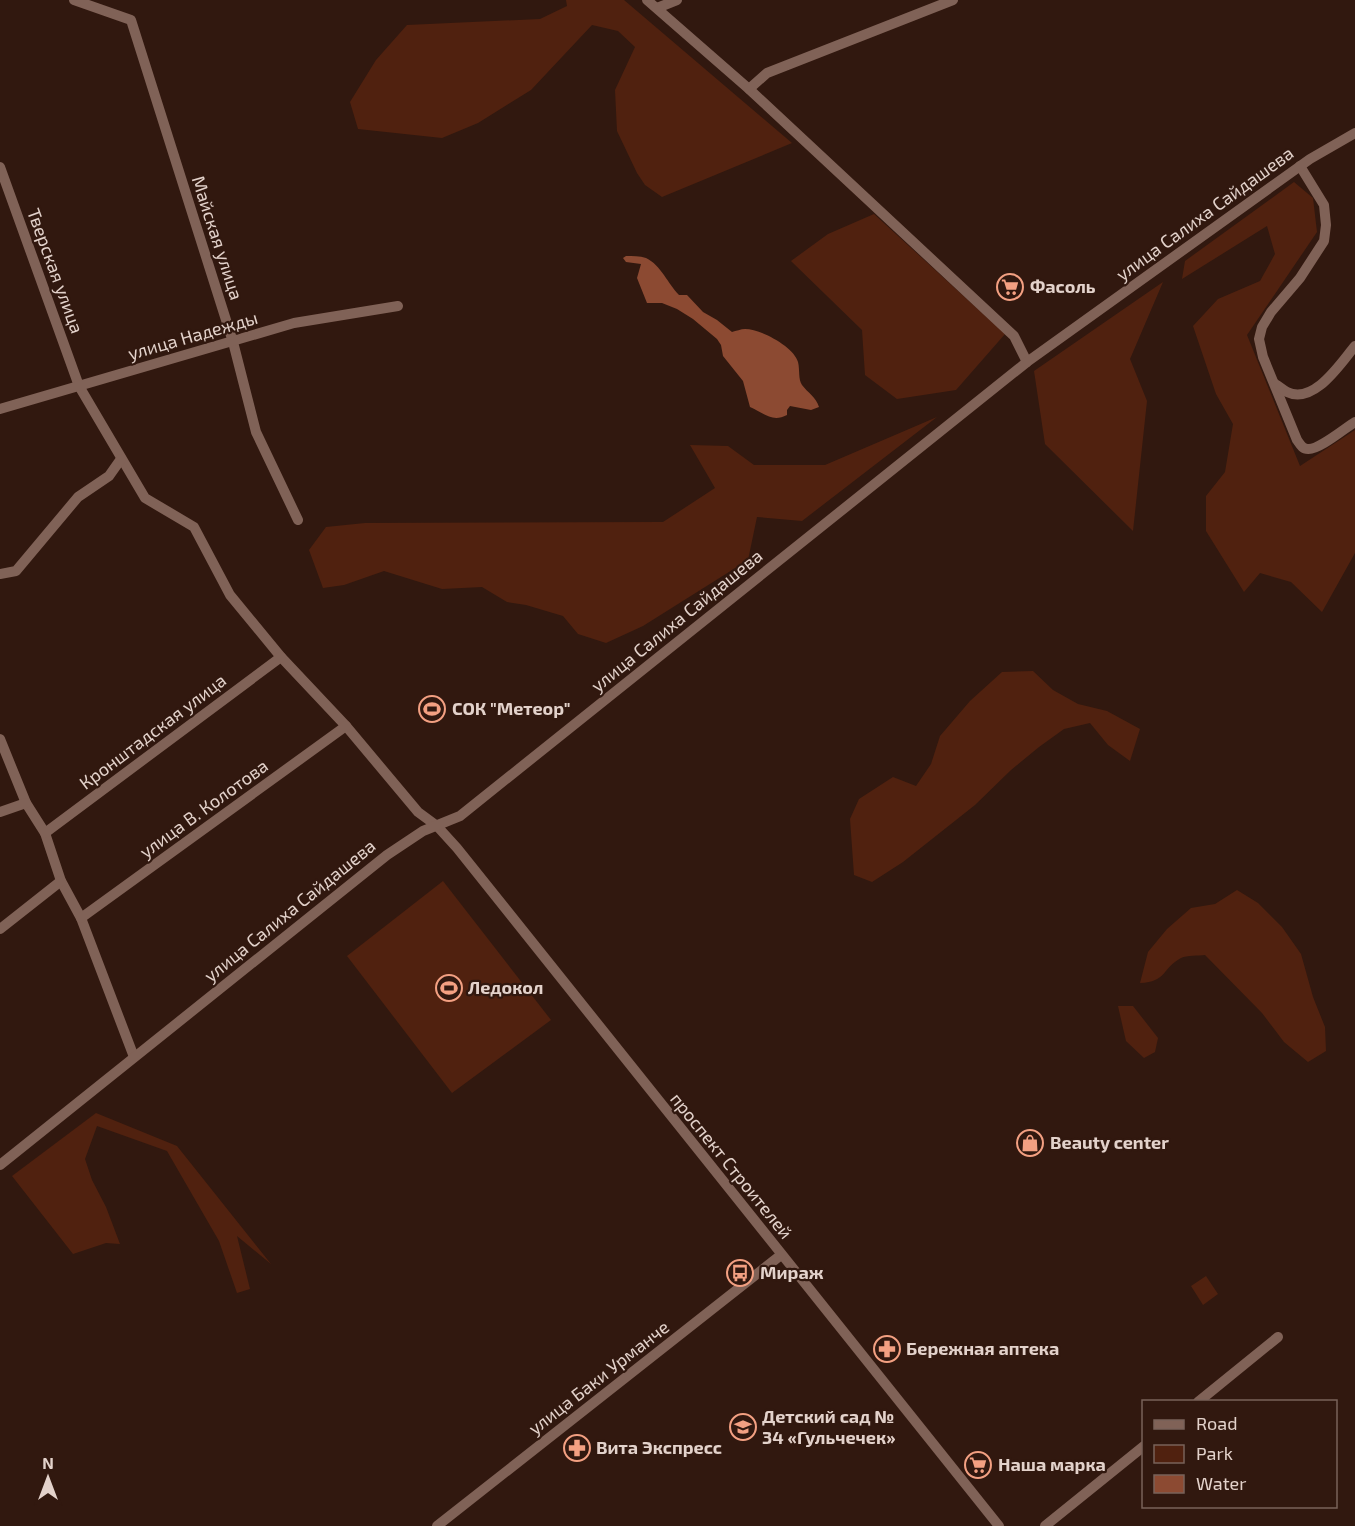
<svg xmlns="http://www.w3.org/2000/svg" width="1355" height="1526" viewBox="0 0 1355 1526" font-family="'Exo 2',sans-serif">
	<rect width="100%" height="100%" fill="#31180f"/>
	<!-- green -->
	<g fill="#50210f">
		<polygon points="566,0 624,0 792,143 662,197 645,185 637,173 617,131 615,90 635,47 618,31 592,25 531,90 478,123 442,138 358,129 350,102 376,60 407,25 540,19 567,6"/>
		<polygon points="1294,182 1313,198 1317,232 1247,335 1300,466 1355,430 1355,553 1322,612 1291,582 1260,573 1244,592 1206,531 1206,496 1225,472 1233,424 1216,394 1193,326 1218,299 1260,281 1275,254 1267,226 1182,279 1185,261"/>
		<polygon points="874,214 1005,334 956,390 897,399 865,375 862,330 791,261 828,234"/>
		<polygon points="1163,282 1130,359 1147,401 1133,531 1045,444 1034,371"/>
		<polygon points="937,417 802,521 757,517 748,560 643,626 606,643 578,634 563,616 526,605 507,602 482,587 442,589 384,571 344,585 323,588 309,550 326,527 365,523 663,522 715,488 690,445 728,446 754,465 825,465"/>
		<polygon points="1033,671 1053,690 1078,704 1107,711 1140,729 1130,761 1108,745 1090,723 1064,729 1039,747 1011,770 975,805 903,862 872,882 854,875 850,819 859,799 893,777 916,786 931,764 940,736 970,701 1002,672"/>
		<polygon points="443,881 551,1020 452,1093 347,956"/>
		<path d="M1237 890 1258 903 1282 927 1301 954 1313 997 1325 1027 1326 1051 1308 1062 1284 1042 1262 1013 1205 955C1198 956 1187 955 1181 958 1162 968 1167 982 1140 983L1148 952 1167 929 1191 908 1215 904Z"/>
		<polygon points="1118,1006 1133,1006 1158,1038 1155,1052 1144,1058 1126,1041"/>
		<polygon points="96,1113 177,1146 271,1264 237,1236 250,1289 237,1293 219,1241 167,1151 97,1126 85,1159 92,1180 106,1207 120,1244 106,1243 73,1254 12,1176"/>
		<polygon points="1206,1276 1218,1294 1203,1305 1191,1286"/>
	</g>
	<!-- water -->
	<path fill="#8c4a32" d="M626 256C632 256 640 256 646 258 661 265 668 284 679 295H687L703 312 717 320 732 332C736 331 741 329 745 329 761 329 794 347 798 362 800 370 798 379 802 385 808 393 816 397 819 407L811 410 790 406 787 410V415C772 423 764 413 750 407L743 381 723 356 721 345 717 339 693 319 677 309 662 303H647L637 278 641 264 626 262 623 258Z"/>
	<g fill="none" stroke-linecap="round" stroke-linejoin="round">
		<!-- minor -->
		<g stroke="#806257" stroke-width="10">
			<polyline points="74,0 131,20 233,342 256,432 298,520"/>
			<polyline points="647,0 749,89 1014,336 1027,362"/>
			<polyline points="657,8 677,0"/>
			<polyline points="749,89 767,73 953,0"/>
			<path d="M1300 166 1324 205 1326 225 1324 241 1300 278 1271 312 1262 327 1259 339 1263 357 1297 440C1300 444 1302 449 1308 449 1319 450 1345 428 1355 422"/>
			<polyline points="0,167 79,386 145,498 194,527 230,595 281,657 346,726 418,812 437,826 457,848 999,1526"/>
			<path d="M1275 384C1279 386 1283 390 1287 392 1314 405 1340 364 1355 346"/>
			<polyline points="0,409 294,323 398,306"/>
			<polyline points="0,574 16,571 78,497 109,476 121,459"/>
			<polyline points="0,739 26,803 45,833 61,881 81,918 134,1057"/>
			<polyline points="0,812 26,803"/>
			<polyline points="45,833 281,657"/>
			<polyline points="81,918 346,726"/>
			<polyline points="0,929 61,881"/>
			<polyline points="0,1165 387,855 423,831 460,816 1027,362 1310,159 1355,133"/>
			<polyline points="1198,1402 1278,1337"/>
			<polyline points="437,1526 781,1255"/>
			<polyline points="1045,1526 1144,1446"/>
		</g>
	</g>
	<!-- icons -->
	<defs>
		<symbol id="supermarket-ring" viewBox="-11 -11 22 22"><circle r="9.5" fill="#31180f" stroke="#f3a082" stroke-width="1.5"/><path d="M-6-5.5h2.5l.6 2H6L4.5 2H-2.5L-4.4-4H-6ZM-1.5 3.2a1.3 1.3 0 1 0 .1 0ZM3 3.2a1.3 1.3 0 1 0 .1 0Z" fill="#f3a082"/></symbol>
		<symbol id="stadium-ring" viewBox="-11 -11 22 22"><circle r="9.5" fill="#31180f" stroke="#f3a082" stroke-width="1.5"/><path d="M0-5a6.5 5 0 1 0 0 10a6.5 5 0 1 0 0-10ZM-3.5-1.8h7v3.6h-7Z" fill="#f3a082"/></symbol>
		<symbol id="shop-ring" viewBox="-11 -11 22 22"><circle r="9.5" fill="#31180f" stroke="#f3a082" stroke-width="1.5"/><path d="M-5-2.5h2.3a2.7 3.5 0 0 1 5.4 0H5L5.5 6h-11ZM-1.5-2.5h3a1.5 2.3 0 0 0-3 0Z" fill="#f3a082"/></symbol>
		<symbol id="bus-ring" viewBox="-11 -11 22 22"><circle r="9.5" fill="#31180f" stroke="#f3a082" stroke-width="1.5"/><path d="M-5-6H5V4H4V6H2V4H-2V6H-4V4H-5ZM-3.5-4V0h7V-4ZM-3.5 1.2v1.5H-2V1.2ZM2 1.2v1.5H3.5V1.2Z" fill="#f3a082"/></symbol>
		<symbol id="pharmacy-ring" viewBox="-11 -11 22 22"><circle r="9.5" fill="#31180f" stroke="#f3a082" stroke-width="1.5"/><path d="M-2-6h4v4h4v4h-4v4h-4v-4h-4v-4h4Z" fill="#f3a082"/></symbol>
		<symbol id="school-ring" viewBox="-11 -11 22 22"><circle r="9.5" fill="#31180f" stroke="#f3a082" stroke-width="1.5"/><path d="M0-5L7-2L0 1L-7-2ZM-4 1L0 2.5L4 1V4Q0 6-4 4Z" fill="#f3a082"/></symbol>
	</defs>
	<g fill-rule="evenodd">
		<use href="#supermarket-ring" x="995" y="272" width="30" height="30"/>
		<use href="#stadium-ring" x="417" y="694" width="30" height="30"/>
		<use href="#stadium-ring" x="434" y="973" width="30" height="30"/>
		<use href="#shop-ring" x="1015" y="1128" width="30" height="30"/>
		<use href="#bus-ring" x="725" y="1258" width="30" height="30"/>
		<use href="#pharmacy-ring" x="872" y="1334" width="30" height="30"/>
		<use href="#school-ring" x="728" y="1412" width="30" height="30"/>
		<use href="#pharmacy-ring" x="562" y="1433" width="30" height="30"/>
		<use href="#supermarket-ring" x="963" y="1450" width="30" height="30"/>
	</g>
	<g text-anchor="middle" stroke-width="4.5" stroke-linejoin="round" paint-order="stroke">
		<!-- street labels -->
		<g font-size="18" fill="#e3d2cb" stroke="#31180f">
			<text transform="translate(1205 214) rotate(-36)" y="6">улица Салиха Сайдашева</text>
			<text transform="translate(217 238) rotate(72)" y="6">Майская улица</text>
			<text transform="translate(55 271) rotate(70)" y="6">Тверская улица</text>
			<text transform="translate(193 336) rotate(-16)" y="6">улица Надежды</text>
			<text transform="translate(677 621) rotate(-39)" y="6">улица Салиха Сайдашева</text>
			<text transform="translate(153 732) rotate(-37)" y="6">Кронштадская улица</text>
			<text transform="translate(204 809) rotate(-36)" y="6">улица В. Колотова</text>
			<text transform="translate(290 911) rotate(-39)" y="6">улица Салиха Сайдашева</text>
			<text transform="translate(731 1166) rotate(51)" y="6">проспект Строителей</text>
			<text transform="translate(599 1378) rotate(-38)" y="6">улица Баки Урманче</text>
		</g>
		<!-- poi labels -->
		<g font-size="18" font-weight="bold" fill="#e3d2cb" stroke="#31180f" text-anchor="start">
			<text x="1030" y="293">Фасоль</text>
			<text x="452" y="715">СОК "Метеор"</text>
			<text x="468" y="994">Ледокол</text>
			<text x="1050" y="1149">Beauty center</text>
			<text x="760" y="1279">Мираж</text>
			<text x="906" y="1355">Бережная аптека</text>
			<text x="762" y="1423">Детский сад №<tspan x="762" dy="21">34 «Гульчечек»</tspan></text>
			<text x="596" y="1454">Вита Экспресс</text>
			<text x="998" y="1471">Наша марка</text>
		</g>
	</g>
	<!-- legend -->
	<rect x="1142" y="1400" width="195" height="108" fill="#31180f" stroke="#78625a" stroke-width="1.5"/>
	<rect x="1154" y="1420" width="30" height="9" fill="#806257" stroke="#78625a" stroke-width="1.5"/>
	<text x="1196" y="1430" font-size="18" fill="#e3d2cb">Road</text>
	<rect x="1154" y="1445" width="30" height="18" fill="#50210f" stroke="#78625a" stroke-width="1.5"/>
	<text x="1196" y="1460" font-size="18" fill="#e3d2cb">Park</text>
	<rect x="1154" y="1475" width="30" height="18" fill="#8c4a32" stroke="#78625a" stroke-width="1.5"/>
	<text x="1196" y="1490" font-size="18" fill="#e3d2cb">Water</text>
	<!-- north arrow -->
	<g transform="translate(48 1478)" stroke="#31180f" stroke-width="4.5" paint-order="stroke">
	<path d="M0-4.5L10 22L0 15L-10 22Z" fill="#e3d2cb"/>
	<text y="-9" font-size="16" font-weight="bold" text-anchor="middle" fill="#e3d2cb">N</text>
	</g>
</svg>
